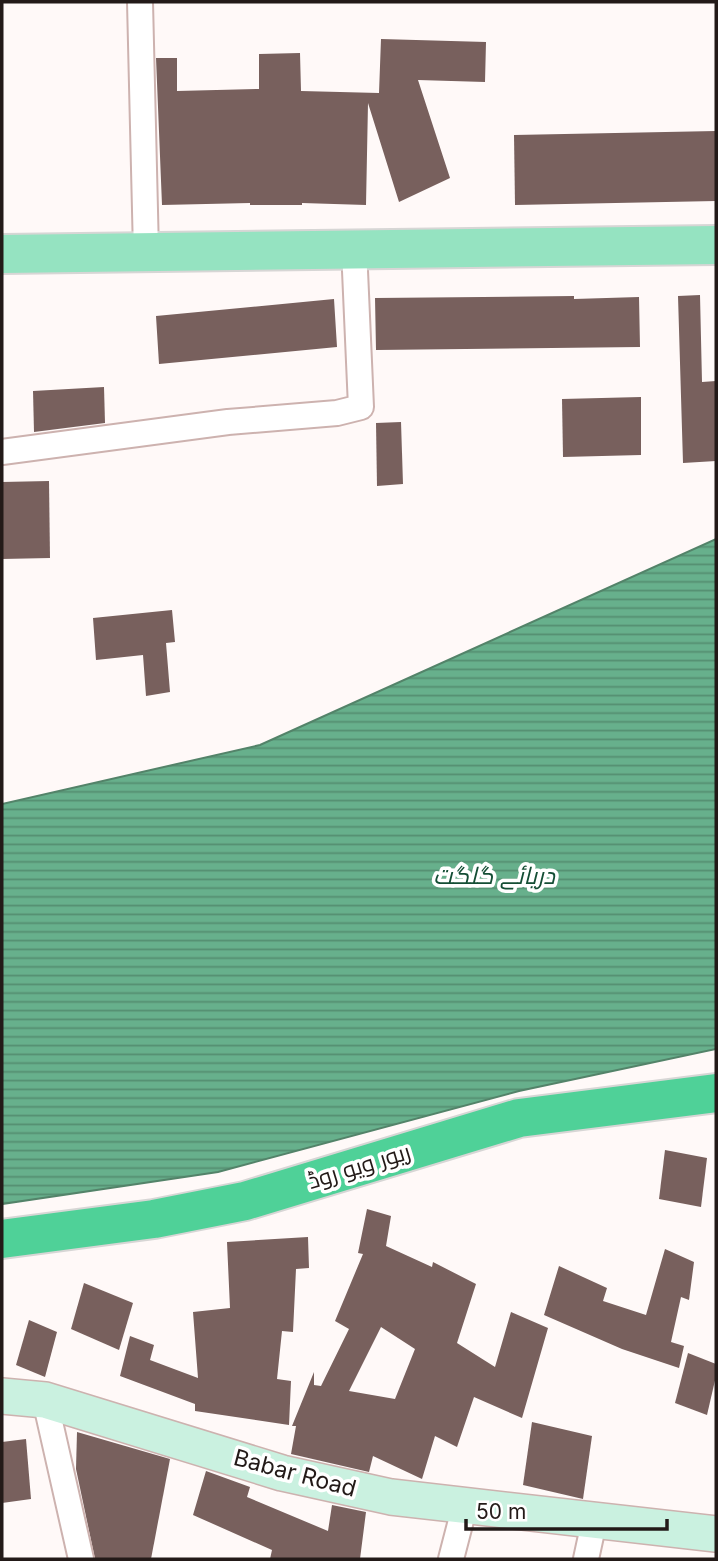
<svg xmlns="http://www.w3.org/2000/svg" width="718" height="1561" viewBox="0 0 718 1561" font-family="Inter,Cairo,sans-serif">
	<defs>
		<pattern id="water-rules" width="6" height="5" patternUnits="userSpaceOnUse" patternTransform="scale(1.75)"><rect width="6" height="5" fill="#67b08c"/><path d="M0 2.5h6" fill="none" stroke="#548e71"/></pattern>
	</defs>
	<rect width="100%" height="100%" fill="#fff9f8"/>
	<!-- water -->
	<polygon fill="url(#water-rules)" stroke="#538369" stroke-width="2" points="716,539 716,1049 519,1091 218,1172 2,1204 2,804 260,745"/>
	<!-- building -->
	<g fill="#78605d" fill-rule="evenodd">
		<polygon points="381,39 486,42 485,82 418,80 450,178 399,202 368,103 366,205 302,203 302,205 250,205 250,203 162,205 156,58 177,58 177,91 259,89 259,54 300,53 301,91 379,93"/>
		<polygon points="716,131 716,201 515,205 514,135"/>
		<polygon points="700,295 702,382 716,381 716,461 683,463 678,296"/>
		<polygon points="574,296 574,299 639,297 640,347 376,350 375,298"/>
		<polygon points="334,299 337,347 159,364 156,316"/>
		<polygon points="104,387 105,423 34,432 33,391"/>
		<polygon points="641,397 641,455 563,457 562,399"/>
		<polygon points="401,422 403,484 377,486 376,423"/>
		<polygon points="49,481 50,558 2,559 2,482"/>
		<polygon points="172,610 175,642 166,643 170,692 146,696 143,655 96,660 93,618"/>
		<polygon points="665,1150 707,1158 701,1207 659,1199"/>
		<path d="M367 1209 391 1216 386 1246 432 1267 433 1262 476 1284 457 1343 495 1367 511 1312 548 1328 522 1418 474 1397 457 1447 435 1436 422 1479 373 1456 369 1472 291 1454 296 1426H292L314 1372V1385L321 1386 349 1329 335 1321 363 1254 358 1253ZM381 1327 415 1349 395 1399 349 1391Z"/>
		<polygon points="308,1237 309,1268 296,1269 293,1332 282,1331 277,1379 291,1381 289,1425 195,1411 195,1404 120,1376 130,1336 154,1345 150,1360 198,1378 193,1312 230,1308 227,1242"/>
		<polygon points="665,1249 694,1262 689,1300 681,1297 671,1342 684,1346 679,1368 622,1349 544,1315 559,1266 607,1288 603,1301 646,1315"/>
		<polygon points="84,1283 133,1303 119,1350 71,1329"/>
		<polygon points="29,1320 57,1332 45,1377 16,1365"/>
		<polygon points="688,1353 716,1364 716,1376 707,1415 675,1403"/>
		<polygon points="532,1422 592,1436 583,1499 523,1485"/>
		<polygon points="77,1432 170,1459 151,1559 95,1559 76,1469"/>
		<polygon points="26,1439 31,1499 2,1503 2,1442"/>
		<polygon points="206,1471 250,1487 247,1497 328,1531 332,1505 366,1512 360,1559 270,1559 272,1550 193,1515"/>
	</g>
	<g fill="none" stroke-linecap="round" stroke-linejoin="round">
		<defs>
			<g id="street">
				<polyline points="140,2 146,252"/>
				<polyline points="2,452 228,422 337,413 361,407 354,248"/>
				<polyline points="45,1400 81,1559"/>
				<polyline points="451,1559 465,1505"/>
				<polyline points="586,1559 594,1522"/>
			</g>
			<polyline id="secondary" points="2,1396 45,1400 282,1473 391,1497 716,1534"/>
			<polyline id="primary" points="2,254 716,245"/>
			<polyline id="highway" points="2,1239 154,1219 245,1201 519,1118 716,1093"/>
		</defs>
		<!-- street casing -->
		<use href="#street" stroke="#cdb2af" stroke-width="28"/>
		<!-- secondary casing -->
		<use href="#secondary" stroke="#cdb2af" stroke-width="38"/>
		<!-- primary casing -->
		<use href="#primary" stroke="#d7d6d5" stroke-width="42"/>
		<!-- highway casing -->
		<use href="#highway" stroke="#d7d6d5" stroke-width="42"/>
		<!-- street -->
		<use href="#street" stroke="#fff" stroke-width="24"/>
		<!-- secondary -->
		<use href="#secondary" stroke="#caf1e0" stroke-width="35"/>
		<!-- primary -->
		<use href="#primary" stroke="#95e3c1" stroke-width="38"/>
		<!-- highway -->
		<use href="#highway" stroke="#4fd198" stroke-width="38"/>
	</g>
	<g text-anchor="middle" stroke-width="7" stroke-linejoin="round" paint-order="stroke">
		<!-- street labels -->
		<g font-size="23" fill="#231a18" stroke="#fff">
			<text transform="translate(359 1166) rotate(-17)" y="8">ریور ویو روڈ</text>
			<text transform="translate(295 1473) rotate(15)" y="8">Babar Road</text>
		</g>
		<!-- water labels -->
		<g font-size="24" font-style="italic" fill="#144e35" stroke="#fff">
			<text x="494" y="884">دریائے گلگت</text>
		</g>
	</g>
	<!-- border -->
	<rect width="718" height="1561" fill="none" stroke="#231a18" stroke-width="7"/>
	<!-- scale -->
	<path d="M466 1519v10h201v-10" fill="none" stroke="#231a18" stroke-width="3.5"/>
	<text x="476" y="1519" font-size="21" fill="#231a18" stroke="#ffffff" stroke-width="5" paint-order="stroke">50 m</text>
</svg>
